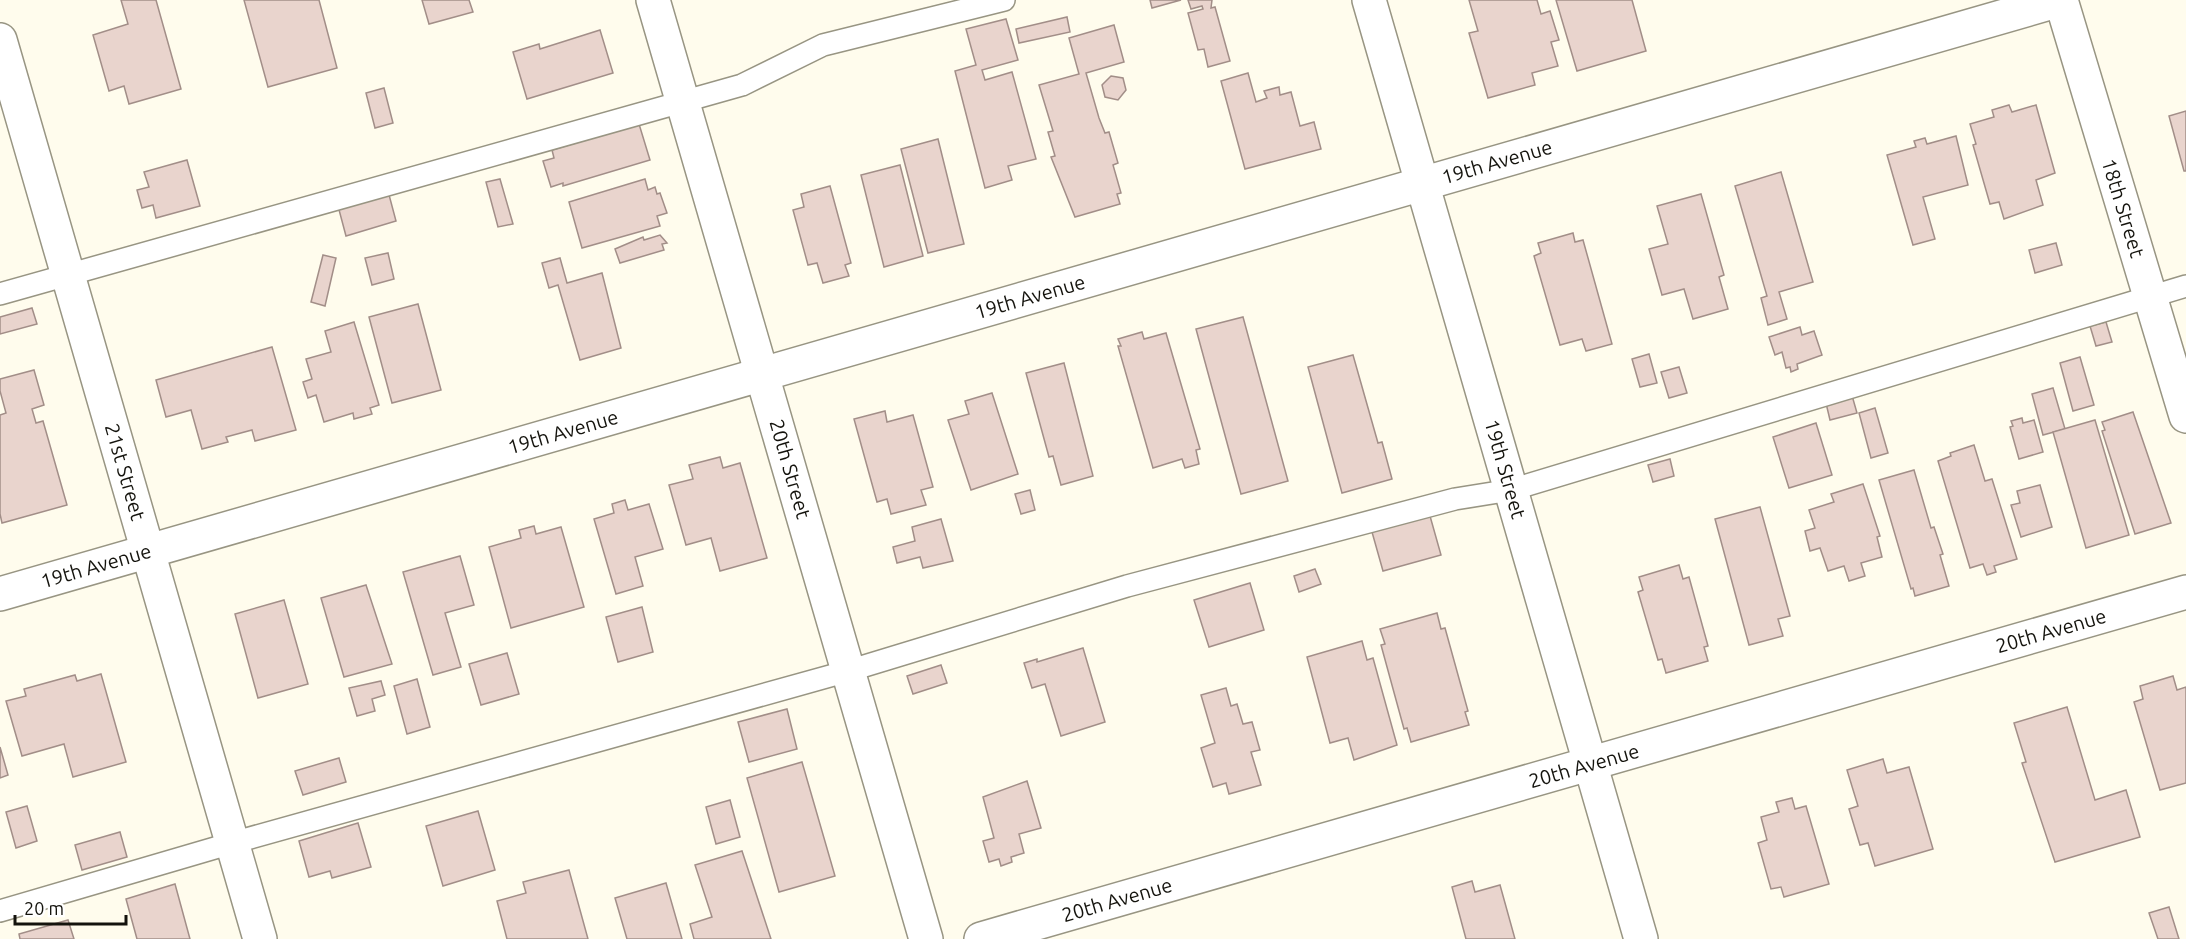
<svg xmlns="http://www.w3.org/2000/svg" width="2186" height="939" viewBox="0 0 2186 939" font-family="Ubuntu,sans-serif">
	<rect width="100%" height="100%" fill="#fffced"/>
	<!-- building -->
	<g fill="#e9d4cd" stroke="#a28e88" stroke-width="1.5">
		<polygon points="121,0 156,0 181,89 129,104 124,86 109,91 93,35 128,24"/>
		<polygon points="244,0 319,0 337,68 268,87"/>
		<polygon points="422,0 469,0 473,12 429,24"/>
		<polygon points="1150,0 1181,0 1152,8"/>
		<polygon points="1188,0 1212,0 1211,8 1215,7 1230,61 1208,67 1204,49 1198,50 1188,13 1203,9 1202,6 1191,9"/>
		<polygon points="1469,0 1537,0 1541,14 1550,11 1559,40 1551,42 1558,66 1532,73 1535,85 1488,98 1469,33 1478,31"/>
		<polygon points="1556,0 1632,0 1646,51 1577,71"/>
		<polygon points="1067,17 1070,32 1019,43 1016,29"/>
		<polygon points="1006,19 1018,60 982,70 985,80 1012,72 1036,159 1008,166 1012,180 985,188 955,71 976,65 966,29"/>
		<polygon points="1114,25 1124,62 1086,73 1099,118 1105,133 1109,132 1118,163 1113,165 1121,193 1117,194 1120,204 1075,217 1051,157 1055,156 1048,132 1053,131 1039,85 1079,74 1069,38"/>
		<polygon points="600,30 613,73 527,99 513,52 539,44 540,49"/>
		<polygon points="1248,73 1256,102 1267,98 1264,91 1279,87 1280,95 1291,92 1300,126 1314,122 1321,149 1245,169 1221,81"/>
		<polygon points="1111,76 1123,78 1126,90 1118,100 1105,97 1102,85"/>
		<polygon points="384,88 393,123 375,128 366,93"/>
		<polygon points="2009,105 2012,112 2036,105 2055,173 2036,180 2043,205 2004,219 1999,202 1990,204 1973,145 1976,144 1970,124 1994,117 1992,110"/>
		<polygon points="2186,111 2186,171 2184,171 2169,116"/>
		<polygon points="639,124 650,160 563,186 563,183 551,187 543,161 554,158 552,150"/>
		<polygon points="1956,136 1968,185 1923,197 1935,239 1913,245 1887,155 1916,147 1914,141 1925,138 1927,144"/>
		<polygon points="938,139 964,244 928,253 901,149"/>
		<polygon points="187,160 200,206 156,218 153,205 142,208 137,190 149,187 144,172"/>
		<polygon points="900,165 923,256 884,267 861,175"/>
		<polygon points="1781,172 1813,282 1779,292 1787,319 1768,325 1761,298 1767,296 1735,186"/>
		<polygon points="500,179 513,224 498,227 486,182"/>
		<polygon points="645,179 648,190 655,187 657,194 660,193 667,213 657,216 660,226 582,248 569,202"/>
		<polygon points="830,186 851,263 845,265 849,276 823,283 817,263 808,265 793,210 804,207 801,194"/>
		<polygon points="388,191 396,221 346,236 338,206"/>
		<polygon points="1701,194 1724,275 1719,277 1728,309 1693,319 1684,289 1662,295 1649,249 1668,244 1657,206"/>
		<polygon points="1573,233 1575,242 1583,240 1612,344 1586,351 1582,339 1560,345 1534,256 1541,253 1538,243"/>
		<polygon points="660,235 667,243 662,244 664,250 620,263 615,249 643,237 644,240"/>
		<polygon points="2056,243 2062,265 2035,273 2029,250"/>
		<polygon points="388,253 394,279 372,285 365,258"/>
		<polygon points="323,255 336,258 325,306 311,302"/>
		<polygon points="560,258 567,283 602,273 621,348 580,360 558,285 549,288 542,263"/>
		<polygon points="418,304 441,390 392,403 369,317"/>
		<polygon points="32,308 37,324 0,334 0,317"/>
		<polygon points="1243,317 1288,481 1241,494 1196,329"/>
		<polygon points="354,322 379,405 370,408 372,414 354,419 353,413 324,422 316,395 308,398 303,382 312,379 306,359 331,352 325,331"/>
		<polygon points="2106,322 2112,342 2096,346 2090,326"/>
		<polygon points="1800,327 1802,335 1814,331 1822,355 1797,364 1798,369 1791,372 1790,367 1786,368 1782,352 1775,355 1769,337"/>
		<polygon points="1142,332 1144,339 1166,333 1200,449 1196,450 1199,464 1185,468 1182,459 1153,468 1118,346 1121,346 1118,339"/>
		<polygon points="272,347 296,430 255,441 252,430 226,437 228,442 202,449 191,410 166,417 156,380"/>
		<polygon points="1649,354 1657,383 1640,387 1632,359"/>
		<polygon points="1353,355 1378,443 1382,442 1392,479 1342,493 1308,367"/>
		<polygon points="2080,357 2094,405 2073,411 2060,363"/>
		<polygon points="1064,363 1093,476 1061,485 1053,456 1049,457 1026,373"/>
		<polygon points="1679,367 1687,393 1669,398 1661,372"/>
		<polygon points="34,370 44,405 32,409 36,423 43,421 67,505 2,523 0,514 0,415 6,413 0,391 0,379"/>
		<polygon points="2053,388 2065,429 2043,435 2032,394"/>
		<polygon points="1851,392 1857,413 1830,420 1825,399"/>
		<polygon points="992,393 1018,474 971,490 948,420 969,414 965,401"/>
		<polygon points="1875,408 1888,453 1871,458 1859,413"/>
		<polygon points="885,411 887,422 913,415 933,487 921,490 926,505 891,514 887,499 877,502 854,419"/>
		<polygon points="2133,412 2171,523 2135,534 2102,431 2105,430 2102,422"/>
		<polygon points="2022,418 2023,423 2034,420 2043,452 2019,459 2010,427 2013,426 2011,421"/>
		<polygon points="2095,420 2129,535 2086,548 2053,432"/>
		<polygon points="1816,423 1832,475 1789,488 1773,437"/>
		<polygon points="1974,445 1985,481 1992,479 2017,559 1994,566 1996,572 1987,575 1983,564 1970,568 1938,461 1951,456 1950,453"/>
		<polygon points="720,457 723,468 740,463 767,558 720,571 711,538 686,545 669,485 693,479 689,465"/>
		<polygon points="1670,459 1674,476 1653,482 1648,465"/>
		<polygon points="1914,470 1931,528 1934,527 1943,554 1940,555 1949,586 1915,596 1913,588 1911,589 1879,480"/>
		<polygon points="1863,484 1880,536 1877,537 1882,557 1861,563 1865,576 1849,581 1844,566 1828,571 1820,548 1810,551 1805,531 1815,528 1809,510 1834,502 1831,494"/>
		<polygon points="2040,485 2052,527 2021,537 2011,505 2020,503 2017,491"/>
		<polygon points="1030,490 1035,510 1021,514 1015,494"/>
		<polygon points="625,500 628,510 649,504 663,549 635,557 643,586 616,594 594,519 614,513 612,504"/>
		<polygon points="1760,507 1790,616 1778,619 1783,636 1749,645 1715,519"/>
		<polygon points="1430,516 1441,555 1383,571 1372,532"/>
		<polygon points="941,519 953,561 923,568 920,557 897,563 893,547 915,541 912,527"/>
		<polygon points="534,526 536,534 561,527 584,607 511,628 489,547 521,538 519,530"/>
		<polygon points="460,556 474,605 445,613 461,667 433,675 403,572"/>
		<polygon points="1679,565 1683,579 1689,577 1708,646 1704,647 1708,661 1666,673 1662,659 1658,660 1638,592 1643,590 1639,577"/>
		<polygon points="1315,569 1321,584 1299,592 1294,576"/>
		<polygon points="1250,583 1264,630 1209,647 1194,600"/>
		<polygon points="366,585 392,664 344,677 321,598"/>
		<polygon points="284,600 308,684 258,698 235,614"/>
		<polygon points="642,607 653,652 618,662 606,617"/>
		<polygon points="1437,613 1441,629 1445,628 1468,711 1465,712 1469,725 1411,742 1407,728 1404,729 1381,645 1385,644 1380,629"/>
		<polygon points="1362,641 1367,660 1373,658 1397,745 1354,760 1348,738 1330,743 1307,657"/>
		<polygon points="1083,648 1105,722 1061,736 1045,684 1032,688 1024,663 1037,659 1037,662"/>
		<polygon points="507,653 519,694 481,705 469,664"/>
		<polygon points="941,665 947,683 913,694 907,676"/>
		<polygon points="101,674 126,762 73,777 64,744 22,756 6,701 26,696 24,689 75,675 77,681"/>
		<polygon points="2173,676 2177,690 2186,687 2186,783 2160,790 2134,702 2143,699 2140,686"/>
		<polygon points="417,679 430,727 407,734 394,686"/>
		<polygon points="381,681 385,695 372,699 375,711 357,716 349,688"/>
		<polygon points="1226,688 1231,706 1237,704 1243,724 1252,722 1260,750 1251,752 1261,785 1229,794 1226,783 1213,787 1201,748 1215,743 1201,695"/>
		<polygon points="2067,707 2095,800 2126,790 2140,837 2055,862 2022,763 2026,762 2014,723"/>
		<polygon points="787,709 797,749 749,762 738,722"/>
		<polygon points="0,747 8,775 0,778"/>
		<polygon points="339,758 346,782 303,795 295,771"/>
		<polygon points="1883,759 1887,773 1909,767 1933,849 1875,866 1868,843 1860,845 1849,809 1858,806 1847,770"/>
		<polygon points="802,762 835,876 779,892 747,778"/>
		<polygon points="1027,781 1041,828 1019,834 1024,853 1011,857 1012,862 1001,866 999,859 989,862 983,841 994,838 983,797"/>
		<polygon points="1792,798 1795,809 1806,806 1829,884 1784,897 1781,887 1771,889 1758,843 1767,840 1761,817 1779,812 1776,802"/>
		<polygon points="730,800 740,837 716,844 706,807"/>
		<polygon points="27,806 37,841 16,848 6,812"/>
		<polygon points="478,811 495,870 443,886 426,826"/>
		<polygon points="358,823 371,867 332,878 330,871 309,877 299,841"/>
		<polygon points="120,832 127,857 82,870 75,845"/>
		<polygon points="742,851 771,939 694,939 690,924 712,917 695,865"/>
		<polygon points="569,870 588,939 507,939 497,901 526,893 523,882"/>
		<polygon points="1472,881 1475,892 1500,885 1515,939 1466,939 1452,887"/>
		<polygon points="666,883 682,939 627,939 615,898"/>
		<polygon points="175,884 190,939 137,939 126,899"/>
		<polygon points="2169,907 2179,939 2158,939 2149,913"/>
		<polygon points="68,920 74,939 20,939 19,934"/>
	</g>
	<g fill="none" stroke-linecap="round" stroke-linejoin="round">
		<defs>
			<g id="service">
				<polyline points="0,294 742,85 823,45 1004,0"/>
				<polyline points="0,911 232,843 848,671 1127,586 1455,499 1511,490 2186,286"/>
			</g>
			<g id="minor">
				<polyline points="653,0 926,939"/>
				<polyline points="1369,0 1641,939"/>
				<polyline points="2061,0 2186,416"/>
				<polyline points="0,40 260,939"/>
				<polyline points="0,594 2060,0"/>
			</g>
			<polyline id="tertiary" points="981,939 2186,592"/>
		</defs>
		<!-- service casing -->
		<use href="#service" stroke="#989583" stroke-width="24"/>
		<!-- minor casing -->
		<use href="#minor" stroke="#989583" stroke-width="36"/>
		<!-- tertiary casing -->
		<use href="#tertiary" stroke="#989583" stroke-width="36"/>
		<!-- service -->
		<use href="#service" stroke="#fff" stroke-width="21"/>
		<!-- minor -->
		<use href="#minor" stroke="#fff" stroke-width="33"/>
		<!-- tertiary -->
		<use href="#tertiary" stroke="#fff" stroke-width="33"/>
	</g>
	<g text-anchor="middle" stroke-width="4.5" stroke-linejoin="round" paint-order="stroke">
		<!-- street labels -->
		<g font-size="20" fill="#14130d" stroke="#fff">
			<text transform="translate(1497 162) rotate(-16)" y="7">19th Avenue</text>
			<text transform="translate(2123 208) rotate(73)" y="7">18th Street</text>
			<text transform="translate(1030 297) rotate(-16)" y="7">19th Avenue</text>
			<text transform="translate(563 432) rotate(-16)" y="7">19th Avenue</text>
			<text transform="translate(790 469) rotate(74)" y="7">20th Street</text>
			<text transform="translate(1505 469) rotate(74)" y="7">19th Street</text>
			<text transform="translate(125 472) rotate(74)" y="7">21st Street</text>
			<text transform="translate(96 566) rotate(-16)" y="7">19th Avenue</text>
			<text transform="translate(2051 631) rotate(-16)" y="7">20th Avenue</text>
			<text transform="translate(1584 766) rotate(-16)" y="7">20th Avenue</text>
			<text transform="translate(1117 900) rotate(-16)" y="7">20th Avenue</text>
		</g>
	</g>
	<!-- scale -->
	<path d="M15 915v9h111v-9" fill="none" stroke="#14130d" stroke-width="3"/>
	<text x="24" y="915" font-size="18" fill="#14130d" stroke="#ffffff" stroke-width="4.5" paint-order="stroke">20 m</text>
</svg>
